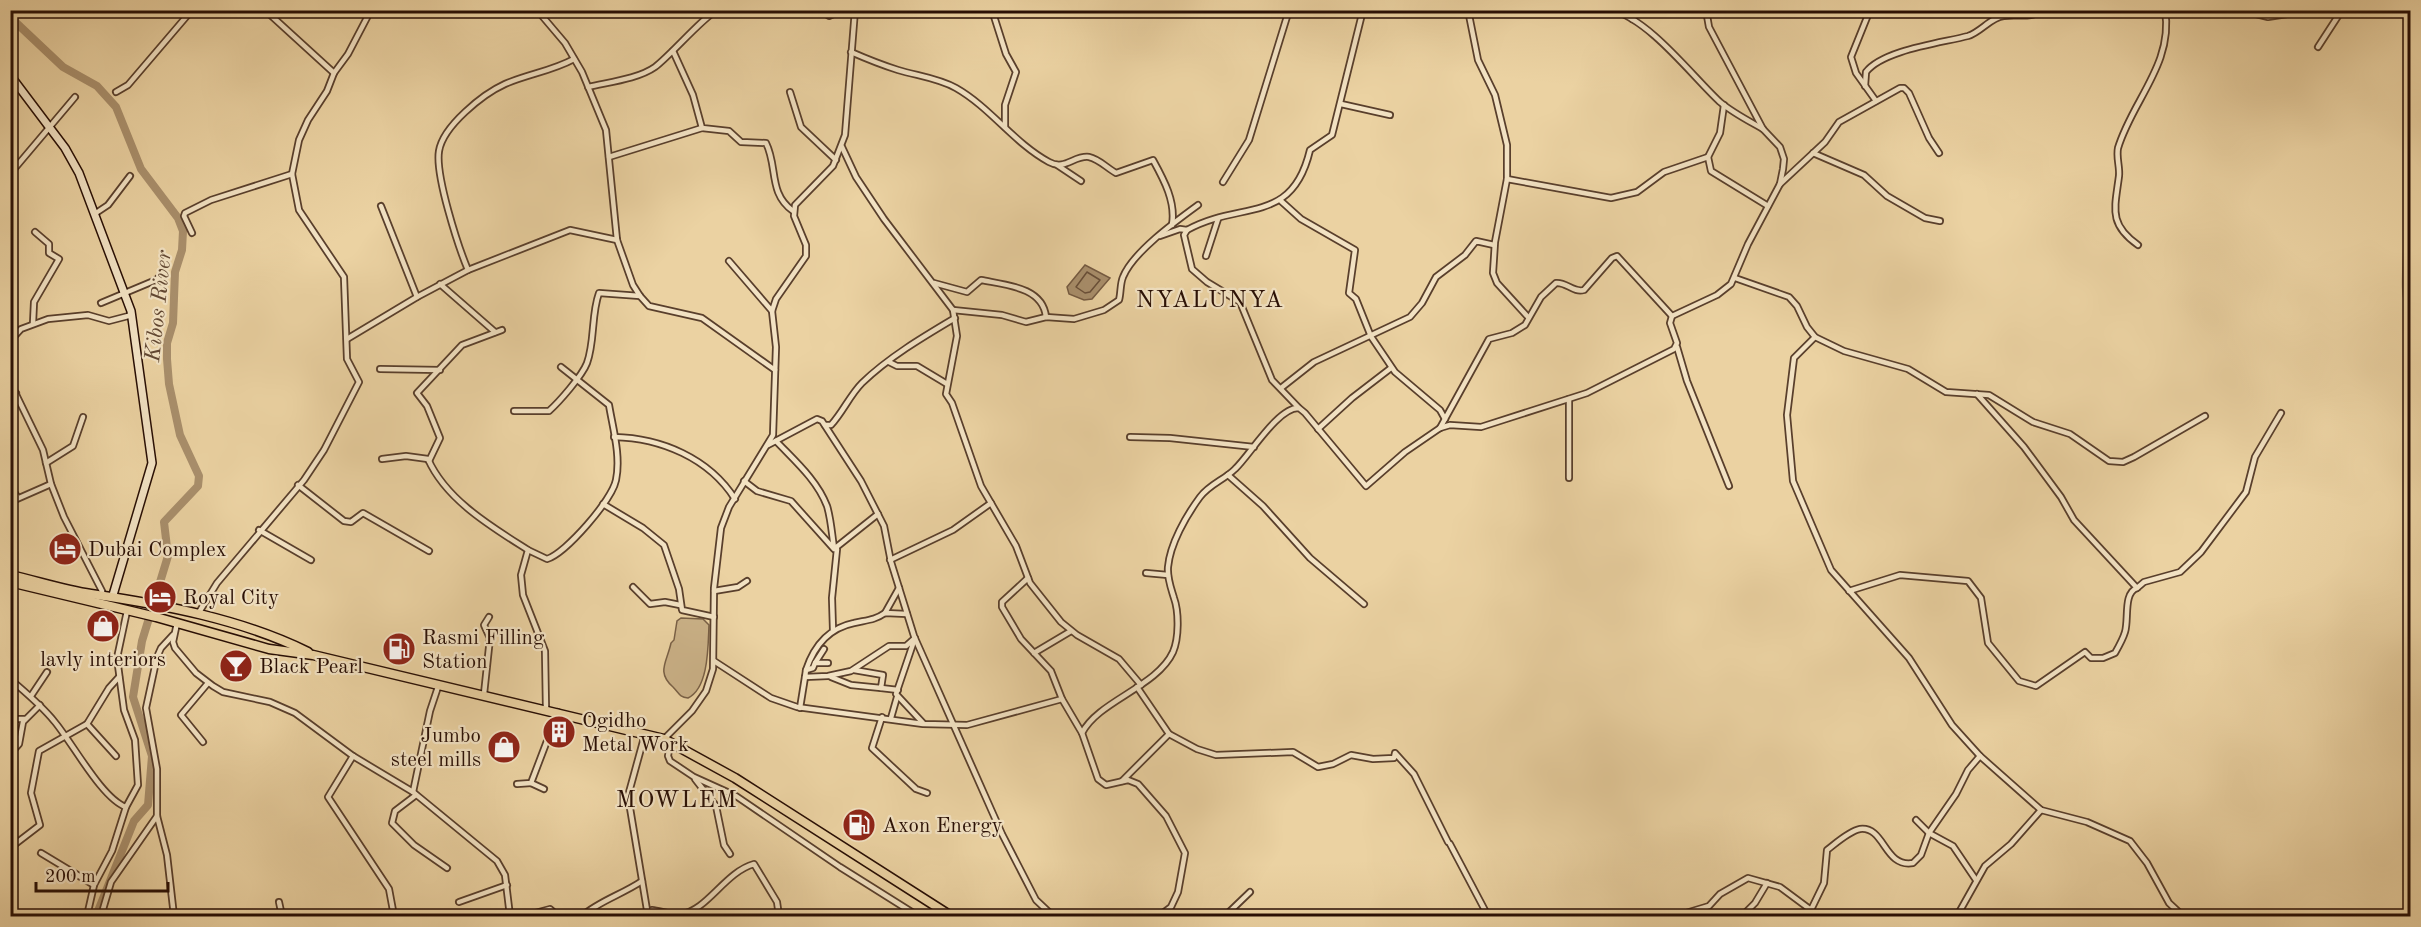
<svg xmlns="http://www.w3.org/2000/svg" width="2421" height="927" viewBox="0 0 2421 927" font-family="'Old Standard TT',serif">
	<rect width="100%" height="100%" fill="#ebd2a2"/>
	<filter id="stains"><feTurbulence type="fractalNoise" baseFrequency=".00333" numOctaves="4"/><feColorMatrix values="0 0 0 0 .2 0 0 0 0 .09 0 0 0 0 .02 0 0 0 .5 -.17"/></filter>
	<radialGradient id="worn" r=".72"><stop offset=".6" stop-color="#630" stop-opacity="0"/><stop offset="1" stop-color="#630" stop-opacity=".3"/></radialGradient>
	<!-- green -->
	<path fill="#cab187" stroke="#796046" stroke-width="1.5" d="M681 618 703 619 709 625C708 645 709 688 688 698 679 697 679 693 673 687 656 672 667 662 671 643L674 640 677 621Z"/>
	<!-- water -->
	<polygon fill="#a98f6c" stroke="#755b42" stroke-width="1.5" points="1085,265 1110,278 1092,299 1084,300 1069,294 1067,287"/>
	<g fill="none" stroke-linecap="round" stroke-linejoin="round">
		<!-- shore -->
		<polygon stroke="#684e38" stroke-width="1.5" points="1087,272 1100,280 1090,292 1085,293 1076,287"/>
		<!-- river -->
		<g stroke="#a98f6c" stroke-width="8">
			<polyline points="10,17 63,67 97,86 116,107 141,169 178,218 183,231 182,250 175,272 173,323 167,343 167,359 169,384 180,435 199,476 198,486 164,522 168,556 142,641 133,697 152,756 148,805 134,821 96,916"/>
			<polyline points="2410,50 2410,61"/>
			<path d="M2410 236 2407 240C2408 255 2402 298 2410 306"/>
		</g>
		<defs>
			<g id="street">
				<polyline points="265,10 334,73"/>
				<polyline points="537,10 565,43 582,72 606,130 617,240 633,285 640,296 649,306 702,318 775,370"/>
				<polyline points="766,10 788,10"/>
				<polyline points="820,10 829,16 843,10"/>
				<polyline points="992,10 1006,54 1016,72 1005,105 1005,127"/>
				<polyline points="1468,10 1478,60 1495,95 1507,145 1507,179 1495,242 1493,273 1497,283 1528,317"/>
				<path d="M1612 10C1650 20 1692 76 1720 102 1733 113 1749 121 1763 129"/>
				<polyline points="1870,10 1851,57 1856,73 1876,101"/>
				<polyline points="2240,10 2268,17 2313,10"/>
				<polyline points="1632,19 1639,10"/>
				<polyline points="2318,47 2342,10"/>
				<path d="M673 51 693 95 702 128 729 131 741 142 766 143C778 167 768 193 793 211"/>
				<path d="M851 52C867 59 882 65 898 70 918 76 938 78 956 88 991 108 1014 143 1049 162 1065 171 1074 155 1089 157 1099 159 1107 168 1116 173L1153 160C1164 180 1176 202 1172 225"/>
				<path d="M1865 86 1866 72C1883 50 1941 43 1968 36 1981 32 1991 17 2004 16 2019 14 2030 19 2044 10"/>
				<path d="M588 87C609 82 638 79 655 67 670 56 706 14 718 10"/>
				<polyline points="116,92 128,85 192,10"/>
				<polyline points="790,92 801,127 836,160"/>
				<polyline points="1341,104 1390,115"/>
				<polyline points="1724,105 1720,133 1708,157 1711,171 1768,206"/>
				<polyline points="842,147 856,177 884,219 953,310 957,336 946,394 952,403 981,486 1016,546 1030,583 1061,622 1077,635 1119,659 1141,685"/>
				<polyline points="1813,153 1864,175 1887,196 1925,218 1940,221"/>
				<polyline points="609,157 702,128"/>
				<polyline points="1057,165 1081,181"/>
				<polyline points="10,174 75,97"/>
				<polyline points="1507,179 1611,198 1637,192 1664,172 1708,157"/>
				<polyline points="1223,182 1249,140 1289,10"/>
				<polyline points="1780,184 1825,142 1839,122 1900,88 1904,88 1909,93 1929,138 1939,153"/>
				<polyline points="1281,201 1301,219 1355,250 1349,293 1356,299 1370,334"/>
				<polyline points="381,206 417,297"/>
				<polyline points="96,213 108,205 130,176"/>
				<polyline points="1187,230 1184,235 1192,269 1207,282 1240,302 1272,380 1298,407"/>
				<polyline points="192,233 184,216 185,213 211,200 292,174"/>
				<path d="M1160 236 1180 229 1187 230C1241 200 1292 226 1310 150L1332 135 1363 10"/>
				<path d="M2138 245C2108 224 2115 208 2119 176 2120 167 2116 157 2118 148 2132 101 2174 63 2165 10"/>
				<polyline points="1206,256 1218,219"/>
				<polyline points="729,261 772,311"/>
				<polyline points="468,270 570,230 617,240"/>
				<polyline points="1735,278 1789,297 1797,306 1807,327 1815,337 1844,351 1908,369 1946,392 1989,395 2033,422 2070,434 2109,461 2123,462 2134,457 2205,416"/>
				<path d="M934 283 967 292 981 280C1006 285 1043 287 1046 317"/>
				<polyline points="440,284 495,332"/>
				<polyline points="101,303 156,280 162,274"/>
				<path d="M953 310 1002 315 1026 322 1046 317 1074 319 1104 310 1119 300C1121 293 1120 284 1123 277 1133 252 1176 221 1198 205"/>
				<polyline points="33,323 34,302 59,259 49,253 49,244 35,232"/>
				<polyline points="1370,335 1395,372 1440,410 1445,419"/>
				<polyline points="1815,337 1794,358 1787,415 1793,481 1831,570 1909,658 1952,725 1980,756 2041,810 2087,822 2130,841 2147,863 2169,903 2183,916"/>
				<path d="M347 339 417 297 468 270C458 246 435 175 439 151 443 126 483 94 505 84 528 74 552 71 574 59"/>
				<polyline points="10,341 21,329 48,319 88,315 109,321 132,315"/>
				<polyline points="1677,347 1687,381 1729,486"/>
				<polyline points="889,362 897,366 917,366 947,384"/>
				<polyline points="380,369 440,370"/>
				<polyline points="10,382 43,450 51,484 64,517 102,591"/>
				<polyline points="1281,388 1314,362 1410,317 1422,303 1436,277 1465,255 1476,241 1494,245"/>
				<polyline points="1977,394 2024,447 2061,497 2074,520 2137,588 2144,582 2180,572 2201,552 2246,492 2255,457 2281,413"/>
				<polyline points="10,400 16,393"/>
				<path d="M514 411H549C559 402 582 376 587 363 595 341 591 315 599 293L640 296"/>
				<path d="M825 425H831C843 412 850 395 862 383 889 357 923 337 955 318"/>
				<path d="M1440 428 1489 339 1512 333 1525 325 1541 297 1556 283C1567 282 1573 293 1584 290L1612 258 1617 256 1672 316"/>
				<polyline points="1318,429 1352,398 1391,368"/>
				<path d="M614 437C661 438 709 458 735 499"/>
				<polyline points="1130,437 1170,438 1254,447"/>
				<path d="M776 441C795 461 817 480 827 506 831 519 832 535 834 548"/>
				<polyline points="768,445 817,419 822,421 861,481 884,526 891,562 914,636 1002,834 1036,900 1053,916"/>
				<path d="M382 459 406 456 428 459C446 500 492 527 528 550L521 575 523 595 545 651 546 709"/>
				<polyline points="429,461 440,438 427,406 417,393 462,345 502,330"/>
				<polyline points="46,463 73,446 83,417"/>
				<polyline points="1228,475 1263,506 1310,558 1364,604"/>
				<polyline points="1569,478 1569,399"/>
				<polyline points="744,481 757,491 791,501 834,549 878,514"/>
				<polyline points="298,485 344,521 351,522 363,513 429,551"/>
				<polyline points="10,486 18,498"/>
				<polyline points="10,502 51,484"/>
				<polyline points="603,504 643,528 664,545 679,589 682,610 714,617"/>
				<polyline points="259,530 311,560"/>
				<path d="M528 550 547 559C566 553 612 500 616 480 621 456 613 429 609 405L561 367"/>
				<polyline points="890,560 953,530 991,503"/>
				<polyline points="1146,573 1168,575"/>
				<polyline points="1028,578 1002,602 1002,607 1021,639 1051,671 1062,699"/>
				<polyline points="633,587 650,604 665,602 680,605"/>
				<polyline points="714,591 738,587 747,581"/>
				<path d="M1849 591 1900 575 1968 581 1981 598 1988 643 2019 681 2036 686 2085 652 2091 658H2103L2115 653C2119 646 2123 639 2125 632 2129 619 2123 593 2137 588"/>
				<polyline points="885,613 899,588"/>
				<polyline points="198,614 217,583 304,480 324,450 359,382 347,359 344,277 299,210 292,174 299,140 308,120 327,91 334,73 348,54 371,10"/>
				<polyline points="177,623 173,642 175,648 196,673 213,686 223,692 270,702 295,713 353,756 413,792 497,861 505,875 510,916"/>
				<polyline points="833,630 832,598 837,549"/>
				<polyline points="173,635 161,648 157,657 146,708 157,769 157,816 167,855 174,916"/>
				<polyline points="1034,653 1071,631"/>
				<polyline points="714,661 771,698 797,707 923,724 967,725 1062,699 1082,733"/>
				<polyline points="815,663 824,649"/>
				<polyline points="828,663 815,663 813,668 806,670 805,677 828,676 851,671 889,646 906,646 915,638 896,694 923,723"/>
				<path d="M806 670C814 646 829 628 854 623 867 620 875 620 885 613L907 614"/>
				<polyline points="831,677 851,685 881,688 883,675 854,670"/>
				<path d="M10 679C26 693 41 705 54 721 72 742 102 799 126 807"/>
				<polyline points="1137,687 1169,734 1197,749 1216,755 1293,752 1318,767 1333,764 1351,755 1373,759 1394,758 1395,753 1414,774 1448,842"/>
				<polyline points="881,688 898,690"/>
				<polyline points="484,694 490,638 484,625 489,617"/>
				<polyline points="31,696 47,672"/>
				<polyline points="800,708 805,677"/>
				<polyline points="882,717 872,748 916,789 927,793"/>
				<polyline points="891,718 897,697"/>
				<polyline points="10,719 25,719"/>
				<polyline points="87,724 116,756"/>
				<polyline points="645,734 628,796 648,916"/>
				<polyline points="664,739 692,711 706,691 713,669 714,588 721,528 729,507 773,435 776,347 772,311 776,299 806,256 806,245 794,216 795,205 833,166 845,135 855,10"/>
				<polyline points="203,742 181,715 208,683"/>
				<polyline points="670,743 668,756 670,761 694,777 736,796 840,867 918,916"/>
				<polyline points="10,754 19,744 23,722 40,705"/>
				<polyline points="353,756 328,797 389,889 394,916"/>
				<polyline points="695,779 716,806 724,845 730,854"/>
				<polyline points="1122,781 1169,734"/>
				<polyline points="531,783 544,789"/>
				<polyline points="517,784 531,783 558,712"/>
				<polyline points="413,792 430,711 439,684"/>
				<polyline points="416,795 395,811 392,823 414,845 447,868"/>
				<polyline points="1916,820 1929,833 1953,846 1976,880"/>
				<polyline points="1450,844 1488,916"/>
				<polyline points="10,848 40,825 31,793 39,751 87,724 109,688 119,677"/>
				<polyline points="41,853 94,885"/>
				<polyline points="279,902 282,916"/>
				<polyline points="459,902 507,885"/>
				<path d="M652 910C661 911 672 915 681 914 707 911 725 872 754 864L777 902 779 916"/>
				<polyline points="535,913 550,909 558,916"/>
				<polyline points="87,916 94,885 112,851 126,807 138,785 135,740 124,710 117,658 127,611"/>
				<polyline points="101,916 111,882 157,816"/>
				<path d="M582 916C599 901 623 894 642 881"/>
				<path d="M1145 916 1163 913 1171 907 1178 892 1185 853 1166 816 1138 784 1128 780 1106 785 1098 779 1082 733C1098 701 1157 687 1173 652 1179 638 1179 612 1174 598 1171 588 1167 578 1168 567 1170 544 1186 516 1200 497 1210 484 1224 480 1235 469 1250 455 1278 407 1299 408L1305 413 1366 486 1405 452 1440 428 1450 425 1481 427 1587 393 1674 349 1677 343 1670 323 1672 316 1717 295 1731 284 1748 244 1780 184 1783 169 1784 159 1780 147 1763 129 1709 27 1706 10"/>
				<polyline points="1225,916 1250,892"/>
				<polyline points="1676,916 1709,906 1720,894 1748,878 1780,887 1811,910"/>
				<polyline points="1742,916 1755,903 1767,883"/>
				<path d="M1808 916 1824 883 1827 850C1835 844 1849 831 1860 829 1885 826 1884 868 1913 863L1921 855 1929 833 1956 794 1968 770 1980 756"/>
				<polyline points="1957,916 1985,866 2011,844 2041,810"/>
			</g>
			<polyline id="secondary" points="10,75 65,148 79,173 131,311 152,463 113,595"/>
			<g id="highway">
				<path d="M10 575C37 581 64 590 91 594 165 605 241 619 308 652"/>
				<polyline points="10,582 156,617 269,649 313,655 664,739 735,778 951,916"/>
			</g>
		</defs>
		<!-- street casing -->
		<use href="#street" stroke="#593f2c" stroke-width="8"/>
		<!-- secondary casing -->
		<use href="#secondary" stroke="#280e04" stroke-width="10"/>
		<!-- highway casing -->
		<use href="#highway" stroke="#280e04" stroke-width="11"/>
		<!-- street -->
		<use href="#street" stroke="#f2e2c3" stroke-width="4.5"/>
		<!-- secondary -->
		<use href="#secondary" stroke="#f2e2c3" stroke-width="7"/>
		<!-- highway -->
		<use href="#highway" stroke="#ebd2a2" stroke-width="8"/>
	</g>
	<!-- icons -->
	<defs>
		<symbol id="hotel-disc" viewBox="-11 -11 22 22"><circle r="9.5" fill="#8f2418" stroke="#f2e2c3"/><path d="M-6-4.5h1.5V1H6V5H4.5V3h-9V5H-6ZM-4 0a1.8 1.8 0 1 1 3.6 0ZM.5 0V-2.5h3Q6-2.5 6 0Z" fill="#fff"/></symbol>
		<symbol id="shop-disc" viewBox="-11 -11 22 22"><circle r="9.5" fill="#8f2418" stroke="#f2e2c3"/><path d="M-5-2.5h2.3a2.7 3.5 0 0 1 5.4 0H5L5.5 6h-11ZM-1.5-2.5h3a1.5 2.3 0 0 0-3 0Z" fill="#fff"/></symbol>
		<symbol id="fuel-disc" viewBox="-11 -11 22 22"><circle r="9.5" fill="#8f2418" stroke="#f2e2c3"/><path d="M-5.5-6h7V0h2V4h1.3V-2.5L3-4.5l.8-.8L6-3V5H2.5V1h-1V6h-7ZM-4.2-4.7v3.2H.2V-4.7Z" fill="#fff"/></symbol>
		<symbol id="bar-disc" viewBox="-11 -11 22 22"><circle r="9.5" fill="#8f2418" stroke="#f2e2c3"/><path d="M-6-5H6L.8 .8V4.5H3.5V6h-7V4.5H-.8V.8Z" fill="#fff"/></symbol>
		<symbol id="building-disc" viewBox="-11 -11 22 22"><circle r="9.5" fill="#8f2418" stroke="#f2e2c3"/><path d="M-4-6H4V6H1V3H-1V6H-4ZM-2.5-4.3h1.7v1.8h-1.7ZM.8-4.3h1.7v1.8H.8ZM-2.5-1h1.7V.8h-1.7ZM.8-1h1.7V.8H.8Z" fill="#fff"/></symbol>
	</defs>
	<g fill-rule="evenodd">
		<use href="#hotel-disc" x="46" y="530" width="38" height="38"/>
		<use href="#hotel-disc" x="141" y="578" width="38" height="38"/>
		<use href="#shop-disc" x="84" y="607" width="38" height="38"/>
		<use href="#fuel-disc" x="380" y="630" width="38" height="38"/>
		<use href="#bar-disc" x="217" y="647" width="38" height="38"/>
		<use href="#building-disc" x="540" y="713" width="38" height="38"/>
		<use href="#shop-disc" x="485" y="728" width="38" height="38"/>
		<use href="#fuel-disc" x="840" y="806" width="38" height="38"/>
	</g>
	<g text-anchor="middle" stroke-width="4.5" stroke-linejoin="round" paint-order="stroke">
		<!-- poi labels -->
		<g font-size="21" fill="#280e04" stroke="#f2e2c3" text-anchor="start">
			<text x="88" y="556">Dubai Complex</text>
			<text x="183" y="604">Royal City</text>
			<text x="422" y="644">Rasmi Filling<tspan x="422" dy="24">Station</tspan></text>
			<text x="103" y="666" text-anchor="middle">lavly interiors</text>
			<text x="259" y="673">Black Pearl</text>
			<text x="582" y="727">Ogidho<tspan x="582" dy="24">Metal Work</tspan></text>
			<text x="481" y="742" text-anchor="end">Jumbo<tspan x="481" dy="24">steel mills</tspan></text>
			<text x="882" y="832">Axon Energy</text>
		</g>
		<!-- water labels -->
		<g font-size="22" font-style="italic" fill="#624833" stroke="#f2e2c3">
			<text transform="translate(157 306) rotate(-84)" y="8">Kibos River</text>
		</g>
		<!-- quarter labels -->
		<g font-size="24" letter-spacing="1.5" fill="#280e04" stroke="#f2e2c3">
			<text x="1210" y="307">NYALUNYA</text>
			<text x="677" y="807">MOWLEM</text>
		</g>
	</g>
	<!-- margin -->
	<rect width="2421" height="927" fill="none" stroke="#ebd2a2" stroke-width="36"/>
	<rect x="12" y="12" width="2397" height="903" fill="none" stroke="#280e04" stroke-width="3"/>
	<rect x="18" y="18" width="2385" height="891" fill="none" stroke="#280e04" stroke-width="1.5"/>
	<!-- scale -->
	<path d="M36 882v9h132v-9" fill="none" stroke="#280e04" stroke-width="3"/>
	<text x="45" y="882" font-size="18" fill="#280e04" stroke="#f2e2c3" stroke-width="4.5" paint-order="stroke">200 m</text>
	<rect width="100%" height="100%" filter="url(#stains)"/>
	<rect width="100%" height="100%" fill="url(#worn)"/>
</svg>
